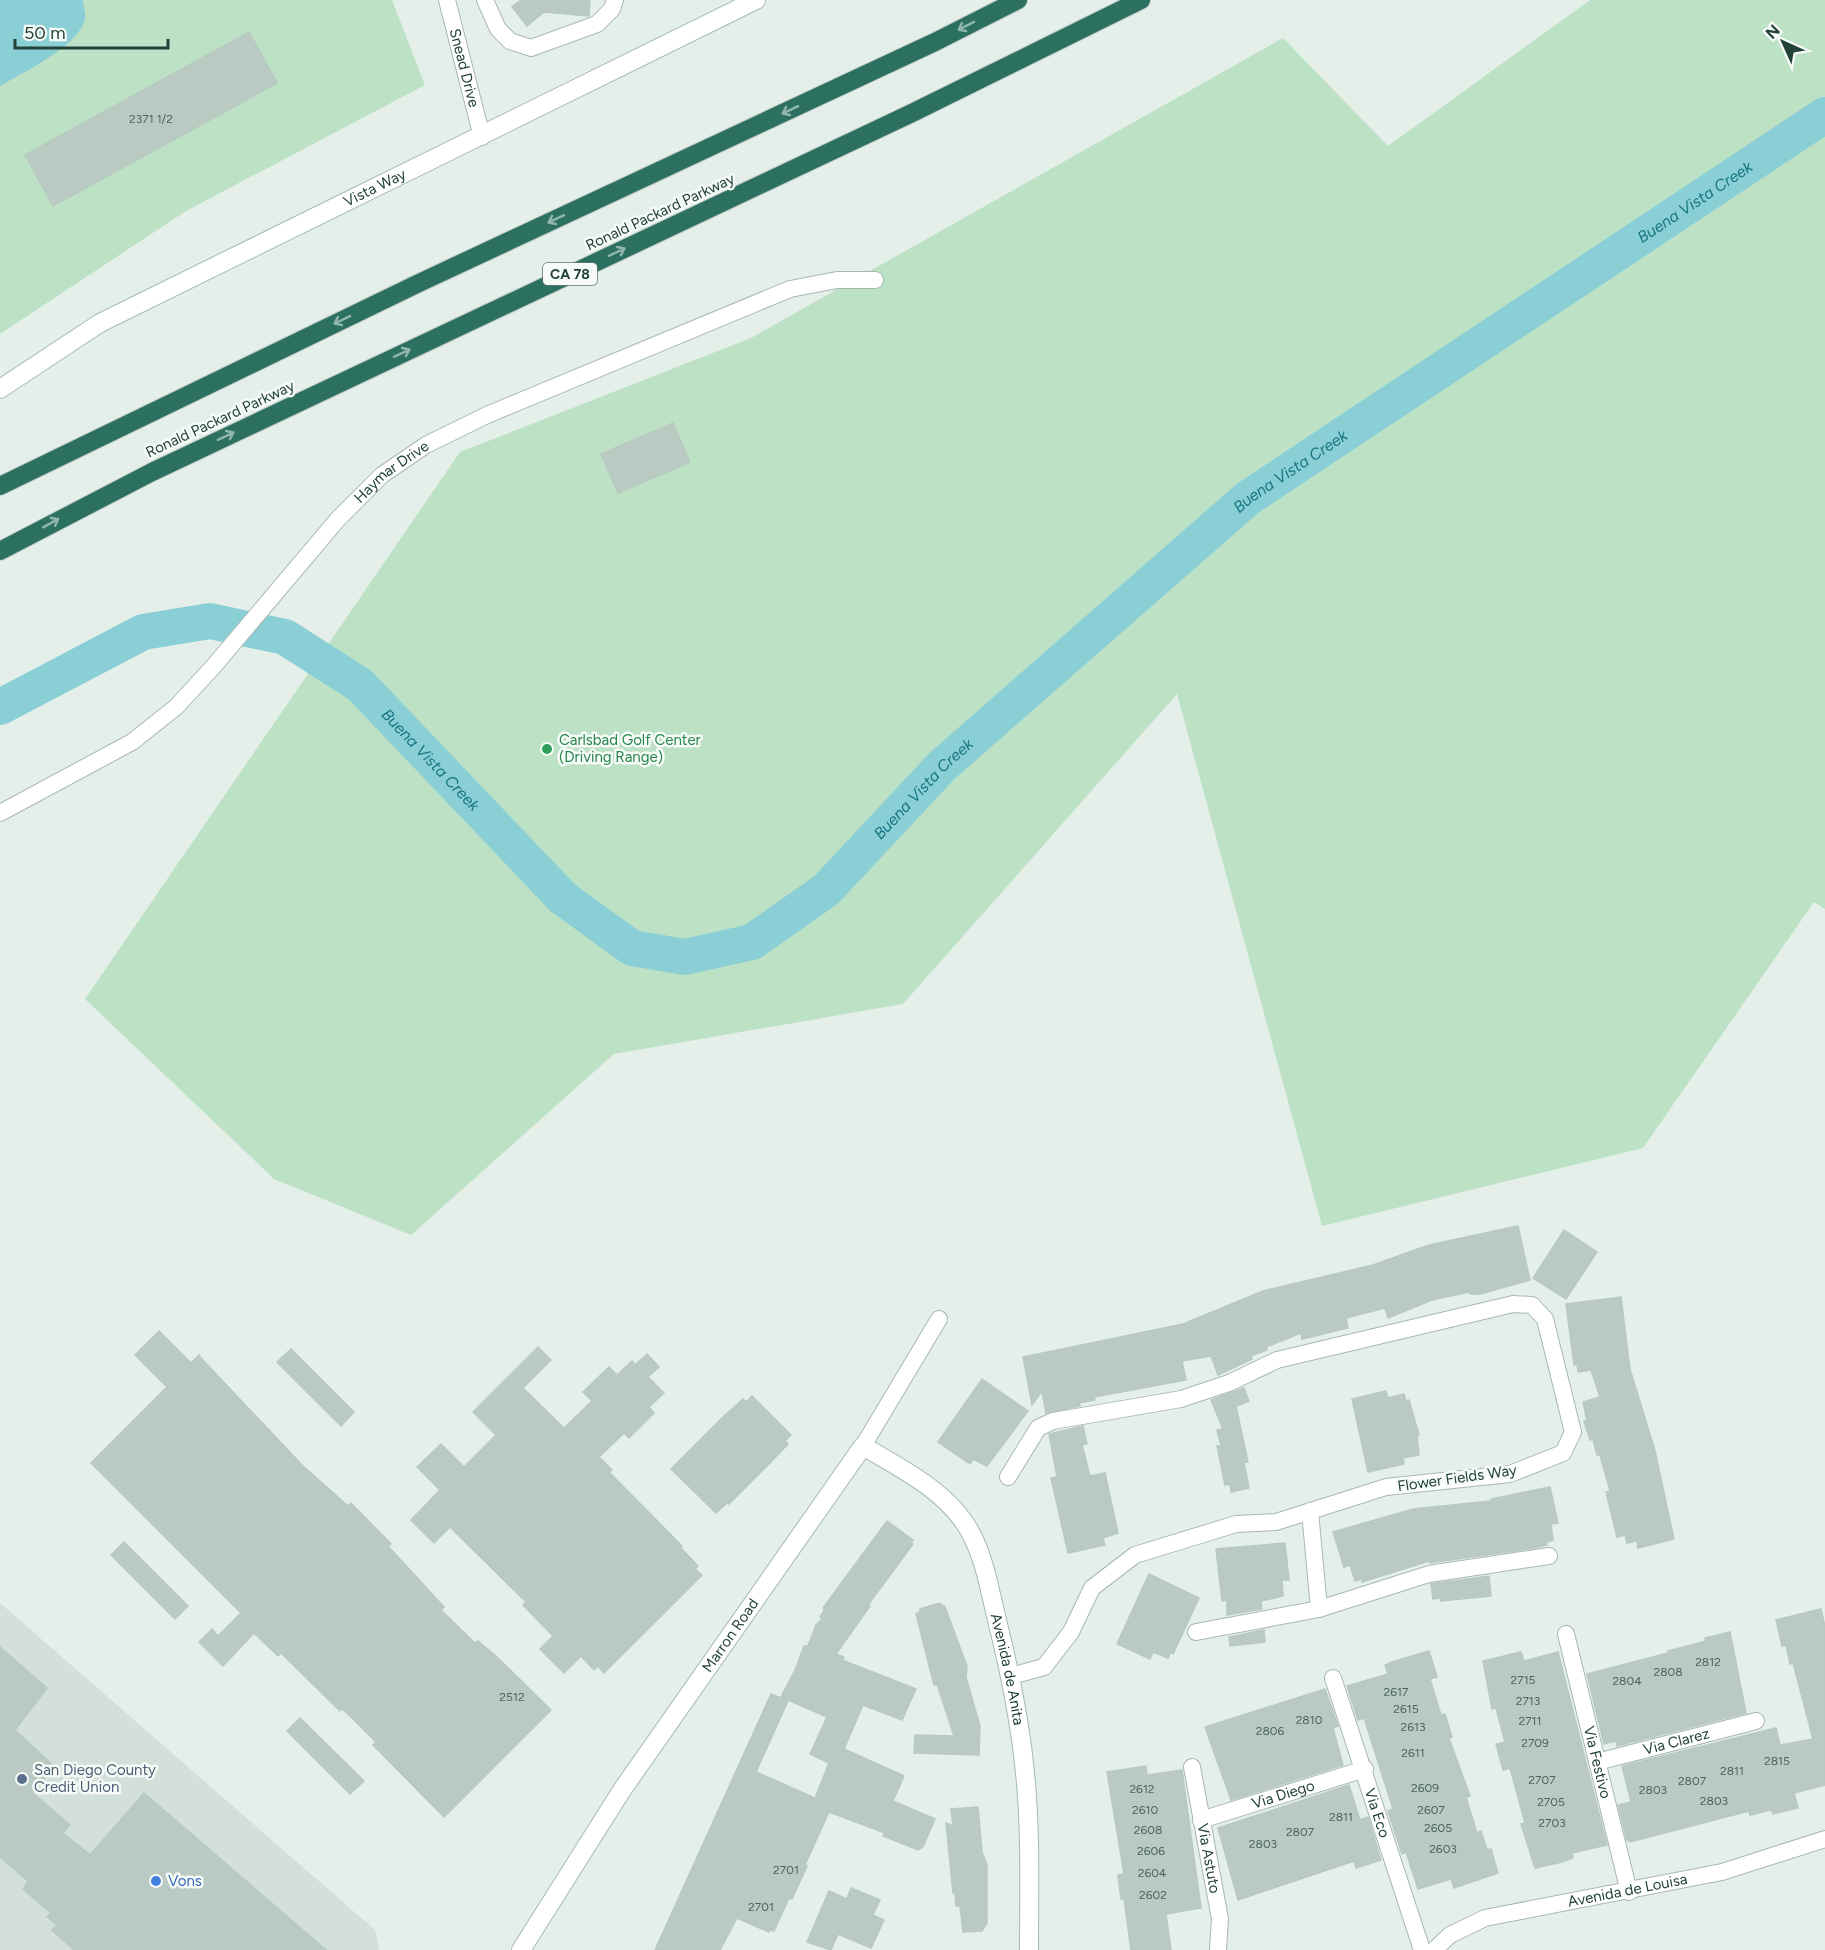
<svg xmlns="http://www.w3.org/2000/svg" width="1825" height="1950" viewBox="0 0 1825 1950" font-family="Figtree,sans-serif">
	<rect width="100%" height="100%" fill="#e5efea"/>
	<!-- built -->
	<polygon fill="#d3dfd9" points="0,1603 375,1930 379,1950 0,1950"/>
	<!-- green -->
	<g fill="#bde1c5">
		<polygon points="0,0 392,0 425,85 186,211 0,334"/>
		<polygon points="1590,0 1825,0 1825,909 1814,902 1643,1148 1322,1226 1177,694 903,1004 614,1054 411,1235 274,1179 85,999 460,452 751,338 1283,38 1388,146"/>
	</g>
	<!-- water -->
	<path fill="#8aced6" d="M0 0H83C83 6 86 13 85 19 79 46 22 73 0 86Z"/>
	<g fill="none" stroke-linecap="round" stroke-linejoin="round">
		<!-- river -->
		<path stroke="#8aced6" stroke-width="36" id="s1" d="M0 707 143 632 210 621 285 637 360 685 563 898 632 948 685 957 752 942 826 890 942 766 1248 498 1825 115"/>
	</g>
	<!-- building -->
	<g fill="#bacac3" stroke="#b7c9c1" stroke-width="1.5">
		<polygon points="521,0 590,0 589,16 544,12 527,26 512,7"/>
		<polygon points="249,32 277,83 53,206 25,155"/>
		<polygon points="673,423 690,462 618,493 601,454"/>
		<polygon points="1518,1226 1530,1280 1480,1294 1470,1294 1469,1292 1432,1300 1388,1318 1385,1308 1346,1318 1348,1328 1302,1339 1301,1333 1266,1347 1267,1350 1251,1356 1252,1359 1218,1375 1211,1356 1182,1361 1186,1380 1094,1397 1095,1400 1079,1403 1080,1406 1046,1413 1042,1391 1032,1405 1023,1357 1183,1324 1263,1291 1373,1265 1429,1245"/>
		<polygon points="1564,1230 1597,1252 1566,1299 1533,1278"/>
		<polygon points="1621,1297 1630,1369 1655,1451 1674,1539 1638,1548 1637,1541 1627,1543 1625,1535 1617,1537 1606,1492 1610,1491 1600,1455 1597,1455 1593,1439 1590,1440 1584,1421 1587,1421 1583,1402 1600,1397 1591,1370 1578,1372 1577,1364 1574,1365 1566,1304"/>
		<polygon points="159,1331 191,1363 199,1355 201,1358 303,1466 348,1506 351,1503 391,1544 388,1546 444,1607 441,1610 475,1643 478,1641 497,1657 551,1710 444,1817 373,1745 376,1742 349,1715 342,1709 340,1711 281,1653 278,1656 254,1633 223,1666 199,1642 212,1629 218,1636 241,1613 91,1463 167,1387 135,1355"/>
		<polygon points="538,1347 551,1360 523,1388 564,1428 592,1401 583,1392 609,1367 617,1375 632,1361 635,1365 647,1354 659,1367 648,1377 664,1393 649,1407 654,1413 629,1438 624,1433 599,1457 612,1470 609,1472 682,1546 680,1547 698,1566 695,1569 702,1575 604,1673 598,1666 594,1670 581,1656 564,1673 540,1649 553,1636 523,1605 526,1602 450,1527 434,1543 411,1520 440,1490 417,1467 441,1444 464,1467 496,1435 473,1412"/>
		<polygon points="291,1349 354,1412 341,1426 277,1362"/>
		<polygon points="982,1379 1028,1411 987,1466 973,1459 970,1464 938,1442"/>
		<polygon points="1244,1388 1249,1401 1236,1406 1248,1462 1244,1462 1249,1488 1231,1492 1230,1484 1225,1485 1217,1446 1221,1446 1217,1430 1223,1429 1211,1400"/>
		<polygon points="1386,1391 1388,1398 1404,1394 1406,1401 1409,1400 1419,1435 1417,1435 1419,1455 1403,1458 1404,1464 1368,1472 1352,1399"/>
		<polygon points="752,1396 791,1435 785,1441 788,1444 770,1463 729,1504 727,1503 716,1513 671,1469 724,1416 743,1399 746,1402"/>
		<polygon points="1083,1426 1087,1444 1082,1445 1090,1476 1105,1473 1118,1533 1103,1538 1105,1545 1068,1553 1051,1478 1057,1477 1049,1434"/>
		<polygon points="1550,1487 1558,1523 1551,1524 1553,1540 1547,1542 1547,1545 1534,1548 1430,1563 1429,1561 1362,1582 1361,1579 1355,1581 1350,1565 1344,1567 1333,1532 1413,1509 1491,1501 1491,1499"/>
		<polygon points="887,1521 913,1540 911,1543 913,1544 868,1605 870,1606 836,1654 844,1657 842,1660 916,1689 902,1720 863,1705 844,1749 904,1776 893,1801 935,1819 923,1847 918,1850 883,1836 885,1833 829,1812 805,1865 807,1866 792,1899 789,1898 774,1931 770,1930 769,1932 737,1918 720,1950 655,1950 771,1694 788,1701 756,1772 815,1798 829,1763 810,1754 827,1717 781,1697 795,1670 804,1646 808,1646 816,1625 822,1619 820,1617 825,1609 823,1608"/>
		<polygon points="124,1542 188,1606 175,1619 111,1555"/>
		<polygon points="1285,1543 1289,1580 1282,1580 1283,1596 1261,1601 1262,1609 1227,1615 1227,1600 1222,1601 1216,1549"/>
		<polygon points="1149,1574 1199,1598 1173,1654 1171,1652 1168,1658 1153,1652 1150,1659 1117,1644"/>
		<polygon points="1489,1576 1491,1596 1441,1601 1440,1598 1433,1599 1431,1584"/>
		<polygon points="939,1603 945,1607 967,1666 966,1677 980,1726 979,1755 914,1753 915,1735 954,1736 937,1684 934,1685 916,1614 920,1612 920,1609"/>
		<polygon points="1821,1609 1825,1627 1825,1785 1794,1793 1798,1808 1773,1814 1771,1810 1750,1815 1749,1811 1630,1842 1627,1840 1618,1805 1631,1802 1622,1766 1776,1728 1780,1745 1813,1739 1793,1663 1790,1664 1786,1645 1782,1646 1776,1620"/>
		<polygon points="1264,1630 1265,1642 1230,1646 1229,1637"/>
		<polygon points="1730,1632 1746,1713 1617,1746 1616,1741 1604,1744 1587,1674 1668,1653 1668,1651 1706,1641 1705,1638"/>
		<polygon points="0,1647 47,1688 15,1730 55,1767 32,1792 70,1825 63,1833 90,1855 144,1793 326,1950 74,1950 52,1930 57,1925 47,1917 51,1913 23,1889 28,1881 0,1857"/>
		<polygon points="1429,1651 1437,1677 1430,1679 1441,1715 1445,1714 1452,1737 1449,1738 1470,1796 1466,1797 1477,1833 1481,1831 1487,1850 1491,1849 1498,1873 1454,1888 1451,1879 1418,1889 1406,1852 1402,1854 1388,1811 1393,1809 1364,1718 1358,1720 1347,1686 1388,1674 1385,1665 1395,1661"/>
		<polygon points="1521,1652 1524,1661 1558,1652 1607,1845 1572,1853 1573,1858 1562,1862 1535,1868 1521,1824 1525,1823 1510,1768 1503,1770 1496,1744 1505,1742 1496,1708 1492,1709 1483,1661"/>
		<polygon points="1325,1689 1338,1726 1333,1728 1343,1765 1231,1800 1205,1727"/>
		<polygon points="300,1718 364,1781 350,1794 287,1731"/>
		<polygon points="1146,1766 1147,1775 1182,1770 1201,1908 1166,1914 1171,1950 1131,1950 1124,1899 1121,1899 1118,1875 1124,1874 1107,1772"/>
		<polygon points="1349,1785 1360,1820 1368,1817 1381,1860 1356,1868 1354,1861 1238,1900 1218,1828"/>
		<polygon points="978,1807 982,1852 987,1865 987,1923 982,1931 963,1932 960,1906 956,1906 955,1892 953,1893 946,1823 953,1826 951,1809"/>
		<polygon points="851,1888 880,1900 873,1915 884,1920 871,1948 838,1934 831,1950 807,1942 829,1891 847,1899"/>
	</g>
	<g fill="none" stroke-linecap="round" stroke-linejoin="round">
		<defs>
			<g id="street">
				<path id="s2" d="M447 0 482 137"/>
				<polyline points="485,0 498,29 510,41 531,48 597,24 612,9 615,0"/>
				<path id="s3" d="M0 813 132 742 176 707 213 667 338 519 382 475 426 445 487 415 790 289 837 280H875"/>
				<polyline points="863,1446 939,1319"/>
				<polyline points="1008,1477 1038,1428 1053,1421 1181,1399 1229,1383 1277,1360 1513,1304 1532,1305 1545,1319 1573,1432 1563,1453 1510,1474 1386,1487 1276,1522 1236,1524 1135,1555 1092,1588 1071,1632 1044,1667 1011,1676"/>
				<polyline points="1310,1511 1319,1609"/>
				<polyline points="1196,1632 1319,1609 1429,1574 1549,1556"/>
				<path id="s4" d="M1566 1634 1629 1892"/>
				<path id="s5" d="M1333 1678 1422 1950"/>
				<path id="s6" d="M1597 1762 1756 1721"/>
				<path id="s7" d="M1192 1767 1220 1919 1218 1950"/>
				<path id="s8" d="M1201 1820 1365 1769"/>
				<path id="s9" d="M1434 1950 1450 1935 1485 1918 1722 1872 1825 1839"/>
			</g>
			<g id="secondary">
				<path id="s10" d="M0 389 100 323 756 0"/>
				<path id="s11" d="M521 1950 622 1790 863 1446C900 1468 947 1491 969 1530 984 1556 989 1587 996 1616 1009 1668 1020 1720 1025 1773 1031 1831 1029 1891 1029 1950"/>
			</g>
			<g id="highway">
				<polyline points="0,486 419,283 935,42 1018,0"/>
				<polyline points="0,551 152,472 912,113 1141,0"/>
			</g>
		</defs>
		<!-- street casing -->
		<use href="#street" stroke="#a7b8b1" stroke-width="18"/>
		<!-- secondary casing -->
		<use href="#secondary" stroke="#a2bbb2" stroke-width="20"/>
		<!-- highway casing -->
		<use href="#highway" stroke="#c1cac7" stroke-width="20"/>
		<!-- street -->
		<use href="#street" stroke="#fff" stroke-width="16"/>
		<!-- secondary -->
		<use href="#secondary" stroke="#fff" stroke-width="18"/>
		<!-- highway -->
		<use href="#highway" stroke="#2c715f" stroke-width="18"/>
	</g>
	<!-- one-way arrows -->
	<defs><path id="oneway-shaft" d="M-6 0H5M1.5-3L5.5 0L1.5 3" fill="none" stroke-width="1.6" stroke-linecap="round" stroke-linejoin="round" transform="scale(1.5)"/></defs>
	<g stroke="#91b6ac">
		<use href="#oneway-shaft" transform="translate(966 26) rotate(153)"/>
		<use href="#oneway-shaft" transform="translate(790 110) rotate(155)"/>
		<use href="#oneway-shaft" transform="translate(556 219) rotate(155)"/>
		<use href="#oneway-shaft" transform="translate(617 252) rotate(-25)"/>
		<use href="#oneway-shaft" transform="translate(342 320) rotate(154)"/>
		<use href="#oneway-shaft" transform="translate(402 353) rotate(-25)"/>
		<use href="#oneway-shaft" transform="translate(226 436) rotate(-25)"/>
		<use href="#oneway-shaft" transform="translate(51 523) rotate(-29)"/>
	</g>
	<!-- markers -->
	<circle fill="#2e9e5b" stroke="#f6fbf8" stroke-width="2" cx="547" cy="749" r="6"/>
	<circle fill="#5c6f8a" stroke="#f6fbf8" stroke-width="2" cx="22" cy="1779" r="6"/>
	<circle fill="#3f7fe0" stroke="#f6fbf8" stroke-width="2" cx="156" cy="1881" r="6"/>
	<g text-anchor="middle" stroke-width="5" stroke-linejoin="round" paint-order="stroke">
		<!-- number labels -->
		<g font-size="12" fill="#48645b">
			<text x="151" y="123">2371 1/2</text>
			<text x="1708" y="1666">2812</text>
			<text x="1668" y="1676">2808</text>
			<text x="1523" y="1684">2715</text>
			<text x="1627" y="1685">2804</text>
			<text x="1396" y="1696">2617</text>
			<text x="512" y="1701">2512</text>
			<text x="1528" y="1705">2713</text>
			<text x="1406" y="1713">2615</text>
			<text x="1309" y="1724">2810</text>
			<text x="1530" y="1725">2711</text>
			<text x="1413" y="1731">2613</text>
			<text x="1270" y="1735">2806</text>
			<text x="1535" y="1747">2709</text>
			<text x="1413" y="1757">2611</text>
			<text x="1777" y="1765">2815</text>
			<text x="1732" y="1775">2811</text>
			<text x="1542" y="1784">2707</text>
			<text x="1692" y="1785">2807</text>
			<text x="1425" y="1792">2609</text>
			<text x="1142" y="1793">2612</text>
			<text x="1653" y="1794">2803</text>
			<text x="1714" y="1805">2803</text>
			<text x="1551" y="1806">2705</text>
			<text x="1145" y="1814">2610</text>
			<text x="1431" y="1814">2607</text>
			<text x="1341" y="1821">2811</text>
			<text x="1552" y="1827">2703</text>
			<text x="1438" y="1832">2605</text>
			<text x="1148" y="1834">2608</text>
			<text x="1300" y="1836">2807</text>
			<text x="1263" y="1848">2803</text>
			<text x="1443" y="1853">2603</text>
			<text x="1151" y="1855">2606</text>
			<text x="786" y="1874">2701</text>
			<text x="1152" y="1877">2604</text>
			<text x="1153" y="1899">2602</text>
			<text x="761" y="1911">2701</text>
		</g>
		<!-- shield labels -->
		<rect fill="#f6fbf8" stroke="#627a72" stroke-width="1.5" x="543" y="263" width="54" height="22" rx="4.5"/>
		<g font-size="14" font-weight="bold" fill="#224238">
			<text x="570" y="279">CA 78</text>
		</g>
		<!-- street labels -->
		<g font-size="15" fill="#224238" stroke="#f6fbf8">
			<text dy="5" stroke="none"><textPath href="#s2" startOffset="70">Snead Drive</textPath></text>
			<text dy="5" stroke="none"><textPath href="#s10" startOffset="426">Vista Way</textPath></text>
			<text transform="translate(660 212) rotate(-25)" y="5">Ronald Packard Parkway</text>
			<text transform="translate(220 419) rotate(-25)" y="5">Ronald Packard Parkway</text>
			<text dy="5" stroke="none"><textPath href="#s3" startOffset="526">Haymar Drive</textPath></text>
			<text transform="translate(1457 1478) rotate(-8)" y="5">Flower Fields Way</text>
			<text dy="5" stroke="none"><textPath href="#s11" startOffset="378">Marron Road</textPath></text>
			<text dy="5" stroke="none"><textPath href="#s11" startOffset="891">Avenida de Anita</textPath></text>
			<text dy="5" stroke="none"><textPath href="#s6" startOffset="82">Via Clarez</textPath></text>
			<text dy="5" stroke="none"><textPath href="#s4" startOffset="132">Via Festivo</textPath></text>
			<text dy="5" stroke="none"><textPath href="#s8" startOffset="86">Via Diego</textPath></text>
			<text dy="5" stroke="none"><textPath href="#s5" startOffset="142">Via Eco</textPath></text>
			<text dy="5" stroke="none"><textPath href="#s7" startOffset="93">Via Astuto</textPath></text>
			<text dy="5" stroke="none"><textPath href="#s9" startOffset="206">Avenida de Louisa</textPath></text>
		</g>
		<!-- leisure labels -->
		<g font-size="15" fill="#27864d" stroke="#f6fbf8" text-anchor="start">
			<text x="559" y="745">Carlsbad Golf Center<tspan x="559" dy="17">(Driving Range)</tspan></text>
		</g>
		<!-- service labels -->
		<g font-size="15" fill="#4e5e75" stroke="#f6fbf8" text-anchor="start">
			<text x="34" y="1775">San Diego County<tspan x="34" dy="17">Credit Union</tspan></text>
		</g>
		<!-- shop labels -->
		<g font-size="15" fill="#366cbe" stroke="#f6fbf8" text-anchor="start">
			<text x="168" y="1886">Vons</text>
		</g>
		<!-- water labels -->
		<g font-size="16" font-style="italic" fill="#187683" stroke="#f6fbf8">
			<text dy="6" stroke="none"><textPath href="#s1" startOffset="2100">Buena Vista Creek</textPath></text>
			<text dy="6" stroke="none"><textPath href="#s1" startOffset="1614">Buena Vista Creek</textPath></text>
			<text dy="6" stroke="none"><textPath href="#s1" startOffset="498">Buena Vista Creek</textPath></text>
			<text dy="6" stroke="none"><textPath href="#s1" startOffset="1128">Buena Vista Creek</textPath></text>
		</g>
	</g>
	<!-- north arrow -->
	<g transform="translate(1783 42) rotate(315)" stroke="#f6fbf8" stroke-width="4.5" paint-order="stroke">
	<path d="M0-4.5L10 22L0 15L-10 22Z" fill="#224238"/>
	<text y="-9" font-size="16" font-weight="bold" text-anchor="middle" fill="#224238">N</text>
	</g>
	<!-- scale -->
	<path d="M15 39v9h153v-9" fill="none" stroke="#224238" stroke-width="3"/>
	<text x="24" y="39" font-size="18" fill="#224238" stroke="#f6fbf8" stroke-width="4.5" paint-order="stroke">50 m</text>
</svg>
